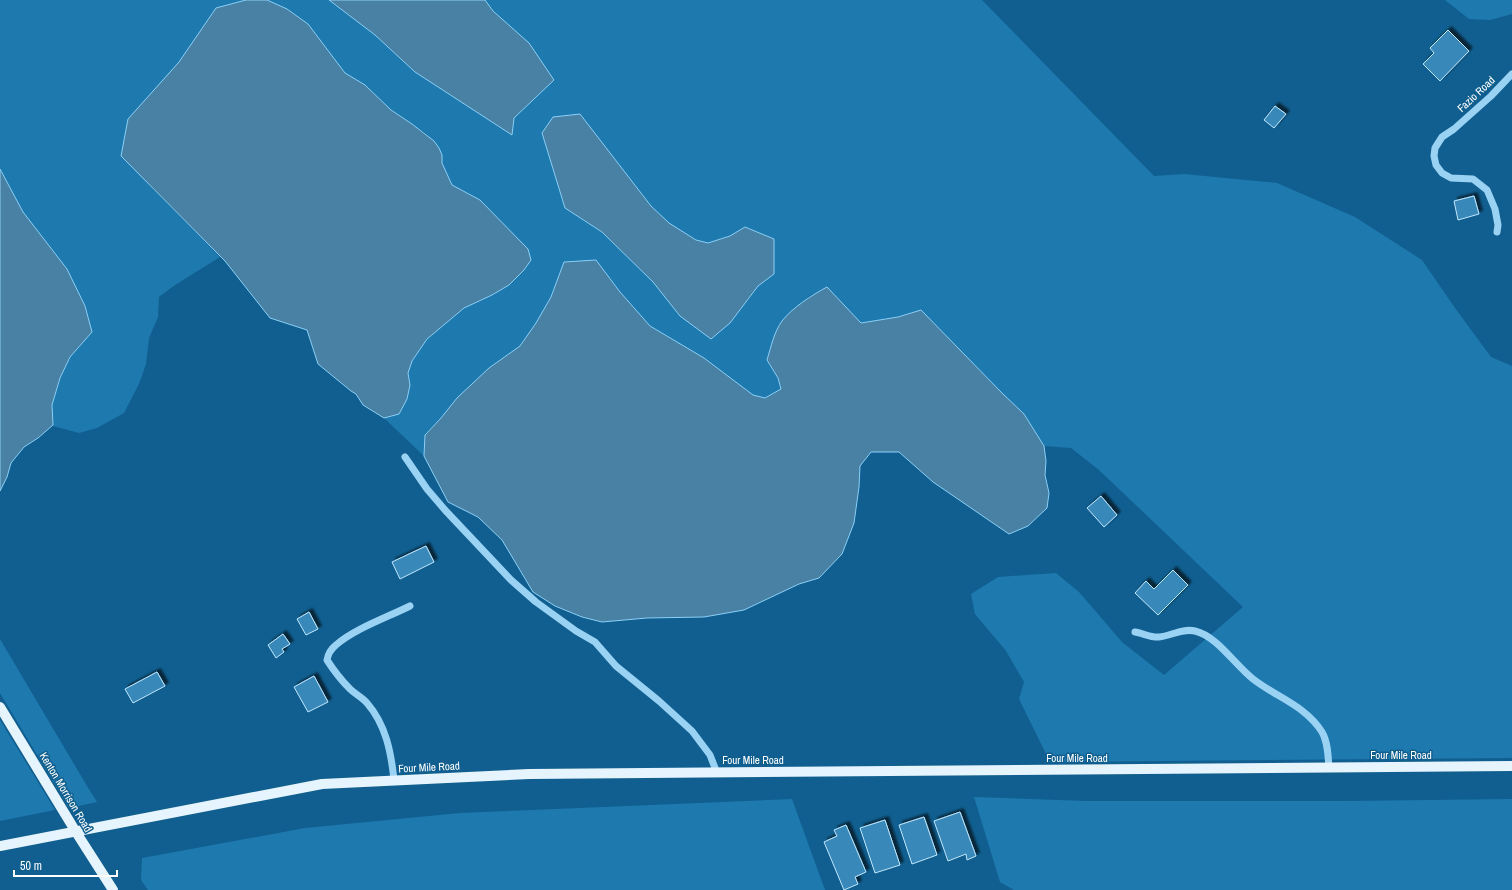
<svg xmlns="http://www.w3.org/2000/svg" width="1512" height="890" viewBox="0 0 1512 890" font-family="'Archivo Narrow',sans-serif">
	<defs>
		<filter id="shadow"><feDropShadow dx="3.5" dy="-3.5" stdDeviation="1" flood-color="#0009"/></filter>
	</defs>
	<rect width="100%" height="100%" fill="#105f90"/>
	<!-- green -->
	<g fill="#1e79ae" fill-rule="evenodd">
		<polygon points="0,0 246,0 216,8 179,62 147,183 220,257 175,285 159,297 158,317 149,338 146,364 139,384 124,413 97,428 79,433 53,426 52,405 60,379 70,357 92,332 67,269 23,212 0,169"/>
		<path d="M267 0H329L375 35 415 72 512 135 514 118 553 80 508 25 493 11 485 0H982L1154 176 1184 174 1277 183 1355 217 1422 260 1455 308 1491 357 1512 366V758L1050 762 1019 699 1024 682 1006 651 975 614 971 594 998 577 1056 573 1079 592 1122 642 1164 675 1243 607 1099 470 1071 448 1044 446 1024 414 1002 393 921 310 898 317 861 323 827 287 810 296 782 322 767 360 778 378 781 389 765 398 753 395 704 358 650 326 620 292 596 260 564 262 551 297 536 323 520 346 489 368 425 434 424 456 384 418 399 414 407 399 410 385 408 373 412 361 427 339 464 308 492 295 509 285 524 270 531 260 480 200 452 185 442 163V155L425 133 391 110 365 85 345 73 308 24 287 9ZM580 114 651 206 668 223 696 240 708 243 730 236 745 227 774 239V274L758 286 748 300 680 316 653 282 602 232 565 208 542 133Z"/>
		<polygon points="1445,0 1512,0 1512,14 1490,20 1469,19"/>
		<polygon points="0,639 87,786 97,802 69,808 0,693"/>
		<polygon points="0,720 55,810 0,821"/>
		<polygon points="974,797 1087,801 1347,801 1512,799 1512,890 1014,890 1000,882"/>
		<polygon points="792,799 825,890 148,890 141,880 142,858 305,828 460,813"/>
	</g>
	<!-- water -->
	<g fill="#4881a4" stroke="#8bd0f7">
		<polygon points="246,0 267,0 287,9 308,24 345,73 365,85 391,110 412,124 434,141 439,148 442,155 442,163 452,185 480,200 528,249 531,260 524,270 509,285 492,295 464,308 427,339 412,361 408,373 410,385 407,399 399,414 384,418 363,405 356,394 351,391 318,364 307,330 270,318 225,261 121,156 128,119 179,62 216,8"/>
		<polygon points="329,0 485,0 493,11 529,43 554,80 514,118 512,135 415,72 375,35"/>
		<polygon points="580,114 651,206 669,223 696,240 708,243 730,236 745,227 774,239 774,274 758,286 730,323 711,339 680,316 653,282 602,232 565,208 542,133 553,117"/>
		<polygon points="0,169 23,212 67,269 85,306 92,332 70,357 60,378 52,405 53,425 38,438 24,447 11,463 7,477 0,491"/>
		<path d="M596 260 620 292 650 326 704 358 753 395 765 398 781 389 778 378 767 360C771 347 774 332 782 321 792 308 812 295 827 287L861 323 898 317 921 310 1002 393 1024 414 1044 446 1046 461 1045 475 1049 493 1047 508 1028 526 1009 534 933 482 899 452H871L860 466 859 487 854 523 842 554 819 578 799 584 744 610 704 617 647 618 602 622 582 617 555 606 533 592 502 540 478 517 448 502 424 456 425 435 441 418 457 398 489 368 520 346 536 323 551 297 564 262Z"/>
	</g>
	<!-- building -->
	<g fill="#3889b9" stroke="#c1e7fe" filter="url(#shadow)">
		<polygon points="1448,30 1469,51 1440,81 1423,64 1434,53 1430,48"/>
		<polygon points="1275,106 1286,114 1274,128 1264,120"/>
		<polygon points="1474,196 1479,214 1458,220 1454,201"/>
		<polygon points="1101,496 1117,515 1104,527 1087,508"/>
		<polygon points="426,546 434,562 400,579 392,562"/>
		<polygon points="1173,570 1188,585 1158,615 1135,593 1146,581 1154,589"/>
		<polygon points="309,612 318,629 306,635 297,619"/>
		<polygon points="283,634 290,644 282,649 284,652 276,658 268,645"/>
		<polygon points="157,672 165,686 133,703 125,689"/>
		<polygon points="314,676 328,702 308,712 294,687"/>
		<polygon points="960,812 976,856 967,860 966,854 948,861 934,821"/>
		<polygon points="924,817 937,855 912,864 899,825"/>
		<polygon points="885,820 900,865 875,873 860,828"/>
		<polygon points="846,825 866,872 855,877 858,884 844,890 824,842 837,836 834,830"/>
	</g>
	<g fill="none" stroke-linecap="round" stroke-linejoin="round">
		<!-- minor -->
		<g stroke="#9ad2f3" stroke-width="7">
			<polyline points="1497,232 1498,225 1495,209 1487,190 1473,179 1451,178 1442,173 1436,165 1434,156 1435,148 1442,137 1454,129 1491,96 1512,74"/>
			<polyline points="405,457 427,489 445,510 511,580 536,602 576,631 595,642 616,666 659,701 692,731 710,755 717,773"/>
			<path d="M1135 632C1142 633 1152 638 1159 637 1171 636 1182 628 1195 631 1217 636 1235 665 1253 679 1276 697 1306 706 1322 732 1328 742 1328 756 1329 768"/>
			<path d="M394 780C391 752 386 725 367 703 362 697 355 694 350 689 341 680 334 671 327 660 328 654 331 649 336 645 354 629 388 617 410 606"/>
		</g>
		<!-- major -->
		<g stroke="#e6f4ff" stroke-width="10">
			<polyline points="0,707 76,832 113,890"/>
			<polyline points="0,846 322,784 529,774 1512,766"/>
		</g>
	</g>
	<g text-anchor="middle" stroke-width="3" stroke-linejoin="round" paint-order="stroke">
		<!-- street labels -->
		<g font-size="11" fill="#fff" stroke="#105f90">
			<text transform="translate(1476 94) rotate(-43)" y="4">Fazio Road</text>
			<text x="1401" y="759">Four Mile Road</text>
			<text x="1077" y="762">Four Mile Road</text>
			<text x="753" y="764">Four Mile Road</text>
			<text transform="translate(429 767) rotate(-3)" y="4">Four Mile Road</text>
			<text transform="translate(66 792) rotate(59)" y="4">Kenton Morrison Road</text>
		</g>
	</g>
	<!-- scale -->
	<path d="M14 870v6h103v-6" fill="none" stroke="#ffffff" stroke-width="2"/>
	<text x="20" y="870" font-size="12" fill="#ffffff" stroke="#105f90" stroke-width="3" paint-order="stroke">50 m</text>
</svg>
